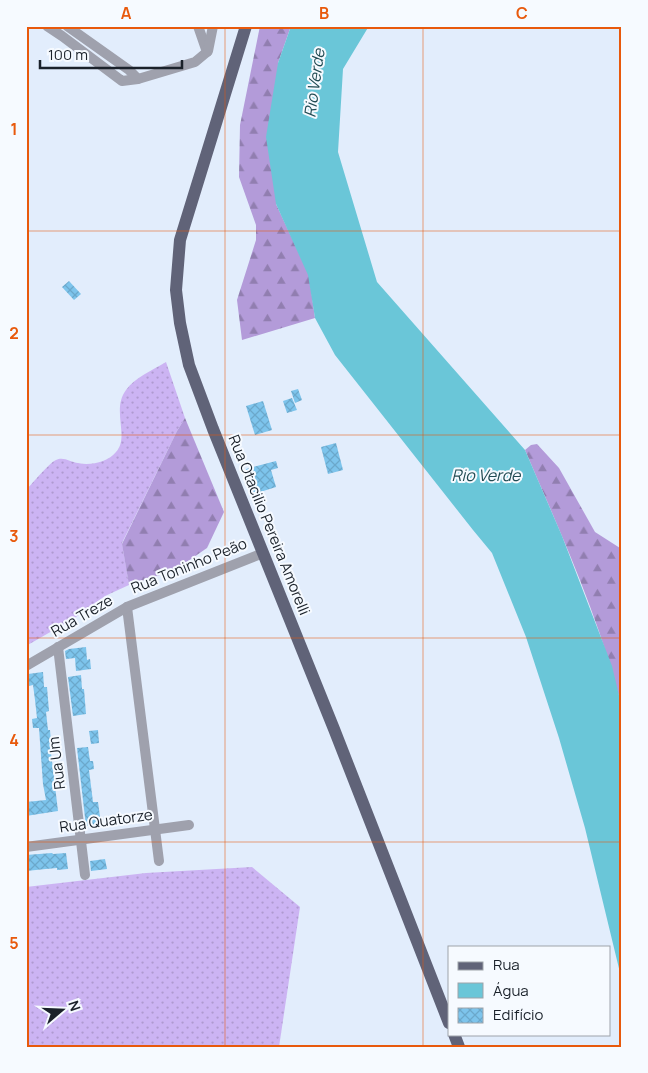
<svg xmlns="http://www.w3.org/2000/svg" width="648" height="1073" viewBox="0 0 648 1073" font-family="Manrope,sans-serif">
	<defs>
		<pattern id="grass-dots" width="8" height="8" patternUnits="userSpaceOnUse" patternTransform="scale(1.25)"><rect width="8" height="8" fill="#ccb4f3"/><path d="M2 2h.1M6 6h.1" fill="none" stroke="#af9ad0" stroke-width="1.8" stroke-linecap="round"/></pattern>
		<pattern id="forest-firs" width="22" height="20" patternUnits="userSpaceOnUse" patternTransform="scale(1.25)"><rect width="22" height="20" fill="#b39bd9"/><path d="M5 1l3.5 6h-7zM16 11l3.5 6h-7z" fill="#917eb0"/></pattern>
		<pattern id="building-cross-hatch" width="8" height="8" patternUnits="userSpaceOnUse" patternTransform="scale(1.25)"><rect width="8" height="8" fill="#7dc4ec"/><path d="M0 0l8 8M0 8l8-8" fill="none" stroke="#6ba8cb"/></pattern>
	</defs>
	<rect width="100%" height="100%" fill="#e2edfc"/>
	<!-- grass -->
	<g fill="url(#grass-dots)">
		<path d="M166 362 185 418 177 431 122 543 129 585 105 596 73 619 26 646V490C33 483 49 463 56 460 63 456 71 462 78 463 90 466 108 462 116 452 130 437 111 410 126 390 134 378 153 370 166 362Z"/>
		<polygon points="252,867 300,907 279,1047 26,1047 26,887 146,873"/>
	</g>
	<!-- forest -->
	<g fill="url(#forest-firs)">
		<polygon points="260,26 291,26 278,63 276,204 309,275 315,318 242,340 237,300 256,240 256,225 239,177 240,125"/>
		<polygon points="185,418 224,512 207,548 175,570 129,585 122,544 177,431"/>
		<path d="M537 444 559 468 595 532 620 548 622 708C600 619 561 534 525 450L531 445Z"/>
	</g>
	<!-- water -->
	<polygon fill="#6ac6d8" points="291,26 369,26 343,69 338,152 377,282 525,450 562,536 612,666 622,708 622,981 585,828 559,738 526,637 492,553 473,530 335,355 315,318 308,275 276,204 266,137 278,63"/>
	<!-- building -->
	<g fill="url(#building-cross-hatch)">
		<polygon points="69,281 81,294 74,300 62,287"/>
		<polygon points="298,389 302,400 295,403 291,391"/>
		<polygon points="292,398 297,410 287,413 283,401"/>
		<polygon points="263,401 272,430 255,435 246,406"/>
		<polygon points="336,443 343,470 328,474 321,447"/>
		<polygon points="276,461 278,468 271,470 276,487 254,494 246,469"/>
		<polygon points="86,647 87,660 90,659 91,669 76,671 75,658 66,659 65,651 69,649"/>
		<polygon points="43,672 44,687 47,687 49,711 46,712 48,730 50,730 52,753 51,753 58,811 26,816 26,802 46,800 43,784 39,728 33,728 32,719 37,718 35,700 33,685 29,686 28,674"/>
		<polygon points="81,675 82,689 84,689 86,714 73,716 68,677"/>
		<polygon points="98,730 99,743 91,744 89,731"/>
		<polygon points="88,747 90,761 93,761 94,769 89,770 93,802 98,802 101,824 86,826 77,748"/>
		<polygon points="52,853 53,854 66,853 68,869 57,870 57,868 46,869 26,871 26,855"/>
		<polygon points="105,859 107,869 91,871 90,861"/>
	</g>
	<g fill="none" stroke-linecap="round" stroke-linejoin="round">
		<!-- minor -->
		<g stroke="#9fa1ad" stroke-width="10">
			<polyline points="47,26 62,36 122,81 138,79 195,62 207,52"/>
			<polyline points="67,26 129,70 138,79"/>
			<polyline points="198,26 207,52"/>
			<polyline points="208,51 213,26"/>
			<polyline points="127,607 159,861"/>
			<polyline points="58,647 85,875"/>
			<polyline points="26,666 127,607 263,553"/>
			<polyline points="26,847 189,825"/>
		</g>
		<!-- major -->
		<g stroke="#606378" stroke-width="12">
			<polyline points="246,26 180,240 176,290 180,323 189,365 213,429 334,729 449,1023"/>
			<polyline points="454,1034 459,1047"/>
		</g>
	</g>
	<!-- grid -->
	<path fill="none" stroke="#e8590c" stroke-width="1" stroke-opacity="0.55" d="M225 26V1047M423 26V1047M26 231H622M26 435H622M26 638H622M26 842H622"/>
	<g text-anchor="middle" stroke-width="4" stroke-linejoin="round" paint-order="stroke">
		<!-- street labels -->
		<g font-size="15" fill="#1a212a" stroke="#f6faff">
			<text transform="translate(269 525) rotate(68)" y="5">Rua Otacilio Pereira Amorelli</text>
			<text transform="translate(189 566) rotate(-22)" y="5">Rua Toninho Peão</text>
			<text transform="translate(82 616) rotate(-30)" y="5">Rua Treze</text>
			<text transform="translate(57 763) rotate(-97)" y="5">Rua Um</text>
			<text transform="translate(106 821) rotate(-8)" y="5">Rua Quatorze</text>
		</g>
		<!-- water labels -->
		<g font-size="16" font-style="italic" fill="#214b53" stroke="#f6faff">
			<text transform="translate(314 83) rotate(-82)" y="6">Rio Verde</text>
			<text x="486" y="481">Rio Verde</text>
		</g>
	</g>
	<!-- border -->
	<rect width="648" height="1073" fill="none" stroke="#f6faff" stroke-width="55"/>
	<!-- legend -->
	<rect x="448" y="946" width="162" height="90" fill="#f6faff" stroke="#9ea3aa"/>
	<rect x="458" y="962" width="25" height="8" fill="#606378" stroke="#9ea3aa"/>
	<text x="493" y="970" font-size="15" fill="#1a212a">Rua</text>
	<rect x="458" y="983" width="25" height="15" fill="#6ac6d8" stroke="#9ea3aa"/>
	<text x="493" y="996" font-size="15" fill="#1a212a">Água</text>
	<rect x="458" y="1008" width="25" height="15" fill="url(#building-cross-hatch)" stroke="#9ea3aa"/>
	<text x="493" y="1020" font-size="15" fill="#1a212a">Edifício</text>
	<!-- north arrow -->
	<g transform="translate(62 1010) rotate(71)" stroke="#f6faff" stroke-width="4" paint-order="stroke">
	<path d="M0-4L9 19L0 12L-9 19Z" fill="#1a212a"/>
	<text y="-8" font-size="14" font-weight="bold" text-anchor="middle" fill="#1a212a">N</text>
	</g>
	<!-- scale -->
	<path d="M40 60v8h142v-8" fill="none" stroke="#1a212a" stroke-width="2.5"/>
	<text x="48" y="60" font-size="15" fill="#1a212a" stroke="#f6faff" stroke-width="4" paint-order="stroke">100 m</text>
	<rect x="28" y="28" width="592" height="1018" fill="none" stroke="#e8590c" stroke-width="2"/>
	<g font-size="16" text-anchor="middle" font-weight="bold" fill="#e8590c">
		<text x="126" y="19">A</text>
		<text x="324" y="19">B</text>
		<text x="522" y="19">C</text>
		<text x="14" y="135">1</text>
		<text x="14" y="339">2</text>
		<text x="14" y="542">3</text>
		<text x="14" y="746">4</text>
		<text x="14" y="949">5</text>
	</g>
</svg>
